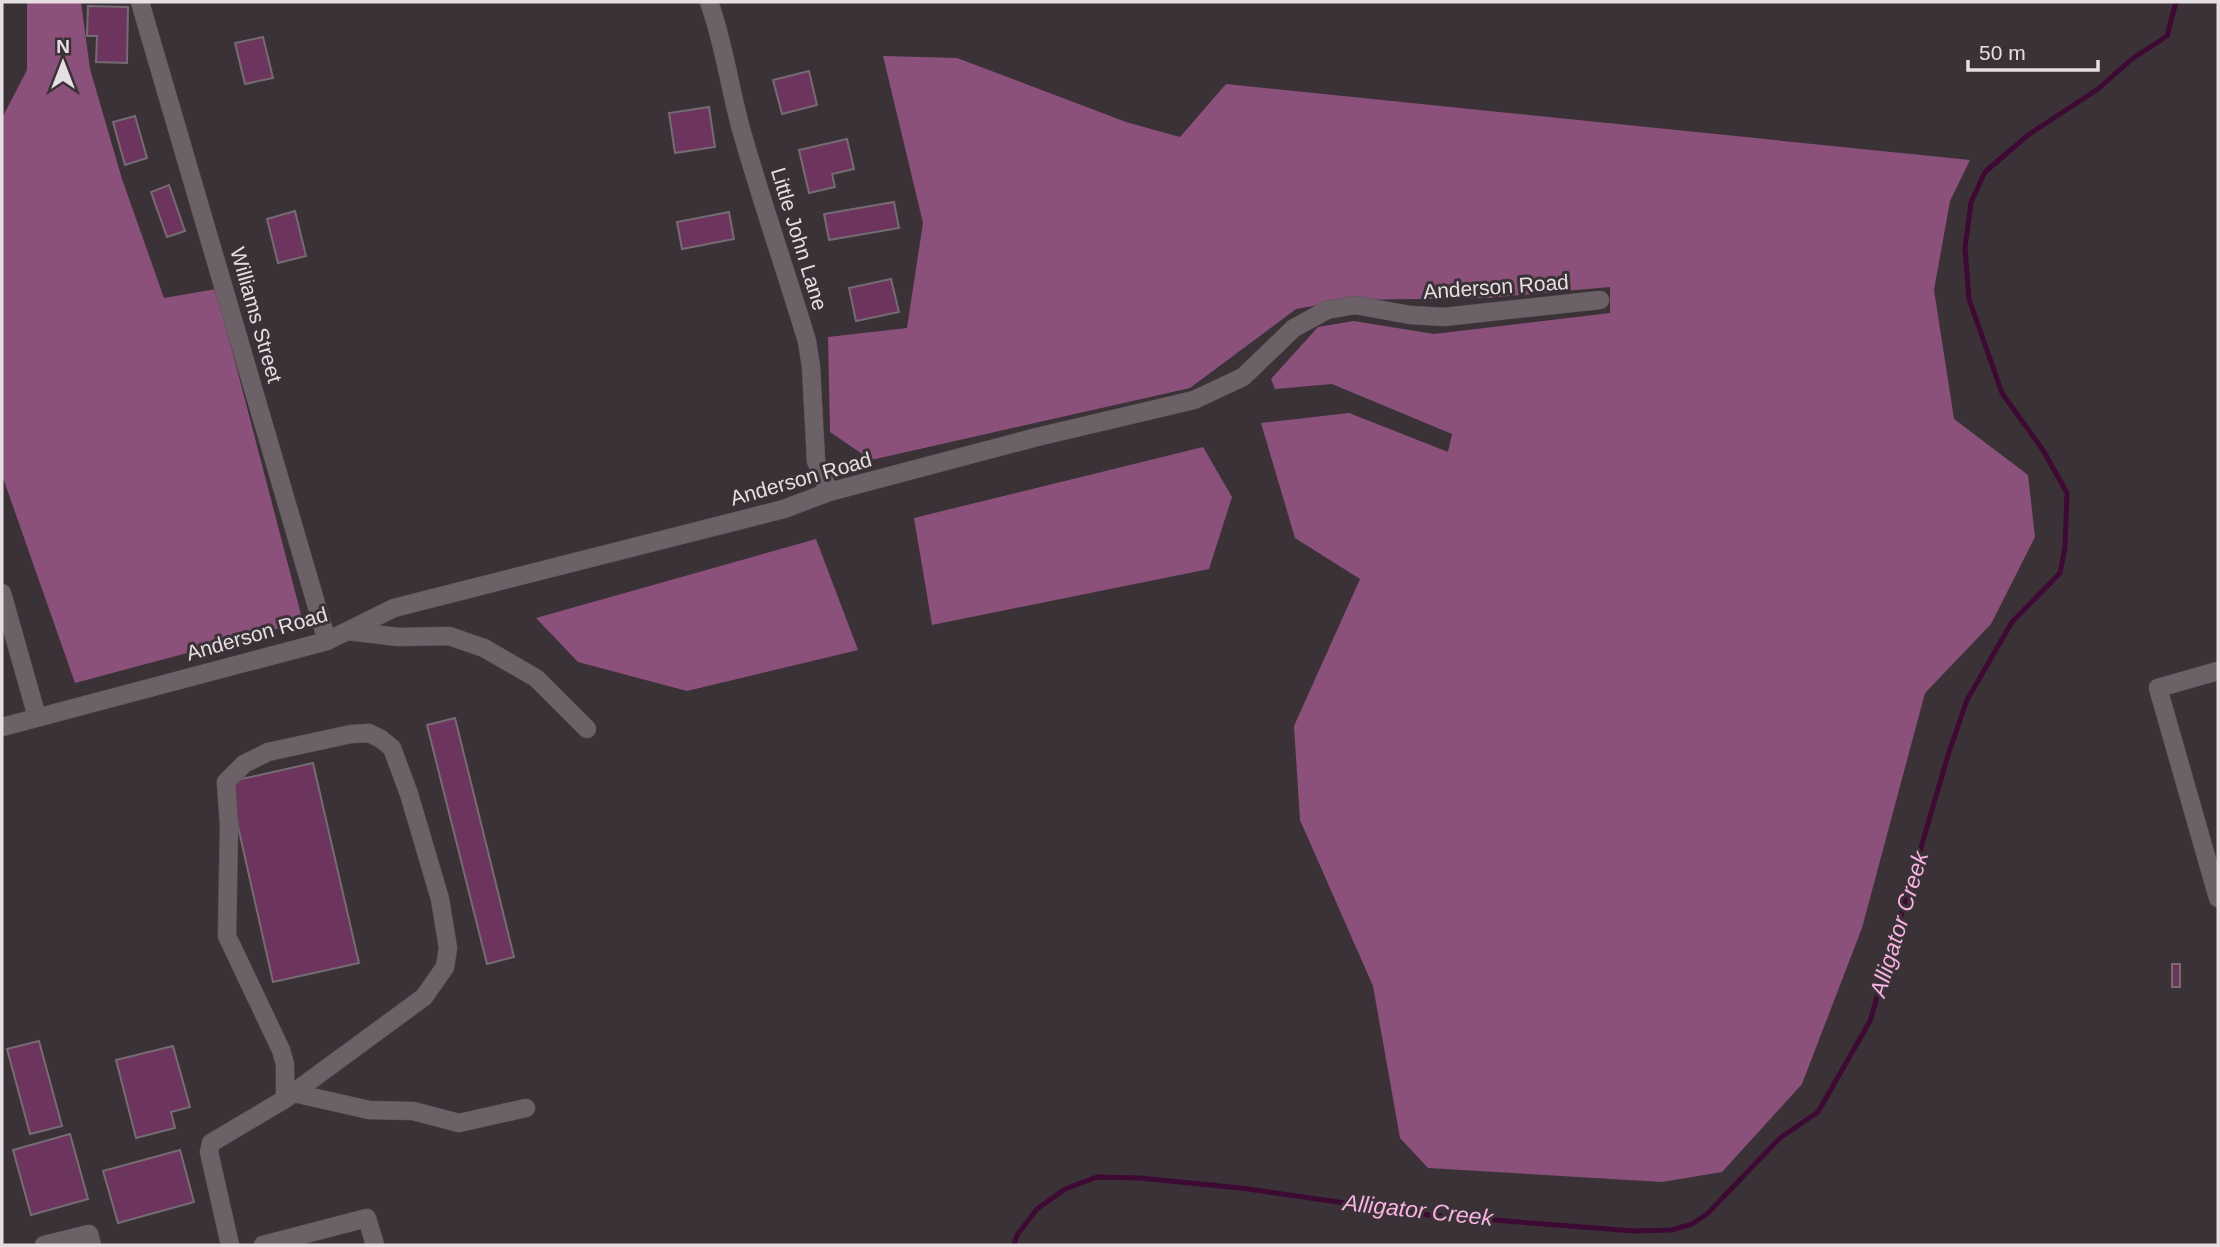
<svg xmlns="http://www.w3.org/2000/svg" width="2220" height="1247" viewBox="0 0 2220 1247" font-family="Helvetica,sans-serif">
	<rect width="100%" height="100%" fill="#3a3237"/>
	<!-- forest -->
	<g fill="#8c517b">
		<polygon points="27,2 81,2 90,69 122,179 164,298 216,289 303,622 75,683 2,475 2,118 27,70"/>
		<polygon points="883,56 957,58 1126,122 1180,137 1226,84 1970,160 1950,201 1934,290 1954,419 2028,475 2035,537 1991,624 1925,693 1862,928 1802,1084 1722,1172 1662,1182 1428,1168 1400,1138 1373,986 1300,820 1294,726 1360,579 1295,538 1261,423 1349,413 1448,452 1452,434 1332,384 1275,389 1271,379 1318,327 1354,321 1434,334 1610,313 1610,287 1486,298 1348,300 1296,309 1190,388 871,460 830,432 828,337 907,328 923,223"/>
		<polygon points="1203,447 1232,497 1209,569 932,625 914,518"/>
		<polygon points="816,539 858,650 687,691 578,662 536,618"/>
	</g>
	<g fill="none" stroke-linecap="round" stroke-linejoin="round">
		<!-- stream -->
		<polyline stroke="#3e0933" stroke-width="5" points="1014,1245 1017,1235 1037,1209 1065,1189 1097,1177 1139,1178 1241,1188 1429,1215 1634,1231 1672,1230 1692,1224 1708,1213 1780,1138 1818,1112 1870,1021 1949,752 1967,700 2012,622 2060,573 2065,548 2067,493 2043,450 2002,393 1969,299 1965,248 1971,202 1985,172 2028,135 2098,89 2132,59 2167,36 2176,2"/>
	</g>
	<!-- building -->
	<g fill="#6d355e" stroke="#756b72" stroke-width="2">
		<polygon points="88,6 128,7 127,63 96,62 97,36 87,36"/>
		<polygon points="263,37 273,78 245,84 235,43"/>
		<polygon points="809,71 817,105 782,114 773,80"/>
		<polygon points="709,107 715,147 675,153 669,113"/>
		<polygon points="135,116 147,158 125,165 113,122"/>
		<polygon points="847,139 854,169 832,174 835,187 809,193 799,150"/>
		<polygon points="169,185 185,231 167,237 151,192"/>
		<polygon points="894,202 899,228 829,240 824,214"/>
		<polygon points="295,211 306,256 278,263 267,219"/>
		<polygon points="729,212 734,239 682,249 677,222"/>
		<polygon points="891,279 899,312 856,321 849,288"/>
		<polygon points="455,718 514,957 487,964 427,725"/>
		<polygon points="313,763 359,963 273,982 228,782"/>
		<rect x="2172" y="964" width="8" height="23"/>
		<polygon points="39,1041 62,1126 30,1134 7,1049"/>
		<polygon points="173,1046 190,1107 171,1112 175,1128 136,1138 116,1060"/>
		<polygon points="70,1134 88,1199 31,1215 13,1150"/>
		<polygon points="180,1150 194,1202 118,1223 103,1171"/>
	</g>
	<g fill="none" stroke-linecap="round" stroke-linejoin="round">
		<defs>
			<g id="minor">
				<polyline points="140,2 327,641"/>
				<path d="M709 2C725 46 730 92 743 136 763 205 786 272 807 341L811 367 816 461 829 492"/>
				<polyline points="2,593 37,717"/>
				<polyline points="348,631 398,637 449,636 484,648 536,678 587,729"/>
				<polyline points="2218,671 2158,688 2218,898"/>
				<polyline points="2,727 327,641 394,608 784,509 829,492 1037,437 1194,400 1243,377 1294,328 1327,310 1355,305 1410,315 1444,317 1600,300"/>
				<polyline points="294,1093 369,1110 413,1111 459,1123 526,1108"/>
				<polyline points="44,1245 89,1234 92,1245"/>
				<polyline points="230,1245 209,1152 211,1143 285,1099 424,997 445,967 448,948 440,899 409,794 392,748 381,739 369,733 351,734 268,752 244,764 226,782 229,825 227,936 281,1050 285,1064 285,1099"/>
				<polyline points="263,1245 367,1218 375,1245"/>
			</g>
		</defs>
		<!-- minor casing -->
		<use href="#minor" stroke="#585156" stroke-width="19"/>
		<!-- minor -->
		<use href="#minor" stroke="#6b6167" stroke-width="18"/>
	</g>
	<g text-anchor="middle" stroke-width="6" stroke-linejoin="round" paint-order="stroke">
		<!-- street labels -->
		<g font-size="21" fill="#e5dfe3" stroke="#3a3237">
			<text transform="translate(799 239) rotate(73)" y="7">Little John Lane</text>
			<text transform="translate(1496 287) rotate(-4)" y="7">Anderson Road</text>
			<text transform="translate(256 315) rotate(74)" y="7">Williams Street</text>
			<text transform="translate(801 479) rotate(-16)" y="7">Anderson Road</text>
			<text transform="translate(257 634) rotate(-16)" y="7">Anderson Road</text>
		</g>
		<!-- water labels -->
		<g font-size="23" font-style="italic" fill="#f8b2e2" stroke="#3a3237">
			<text transform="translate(1899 924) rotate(-73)" y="8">Alligator Creek</text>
			<text transform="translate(1418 1210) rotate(6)" y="8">Alligator Creek</text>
		</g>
	</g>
	<!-- border -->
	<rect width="2220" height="1247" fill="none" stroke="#e5dfe3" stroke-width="7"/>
	<!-- north arrow -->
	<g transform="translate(63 63)" stroke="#3a3237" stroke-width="5" paint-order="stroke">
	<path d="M0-5L12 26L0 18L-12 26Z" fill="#e5dfe3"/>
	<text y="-10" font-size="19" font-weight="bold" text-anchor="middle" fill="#e5dfe3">N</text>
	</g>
	<!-- scale -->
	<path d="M1968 60v10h130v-10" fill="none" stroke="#e5dfe3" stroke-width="3.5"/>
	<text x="1979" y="60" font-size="21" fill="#e5dfe3" stroke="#3a3237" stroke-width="5" paint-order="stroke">50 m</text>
</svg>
